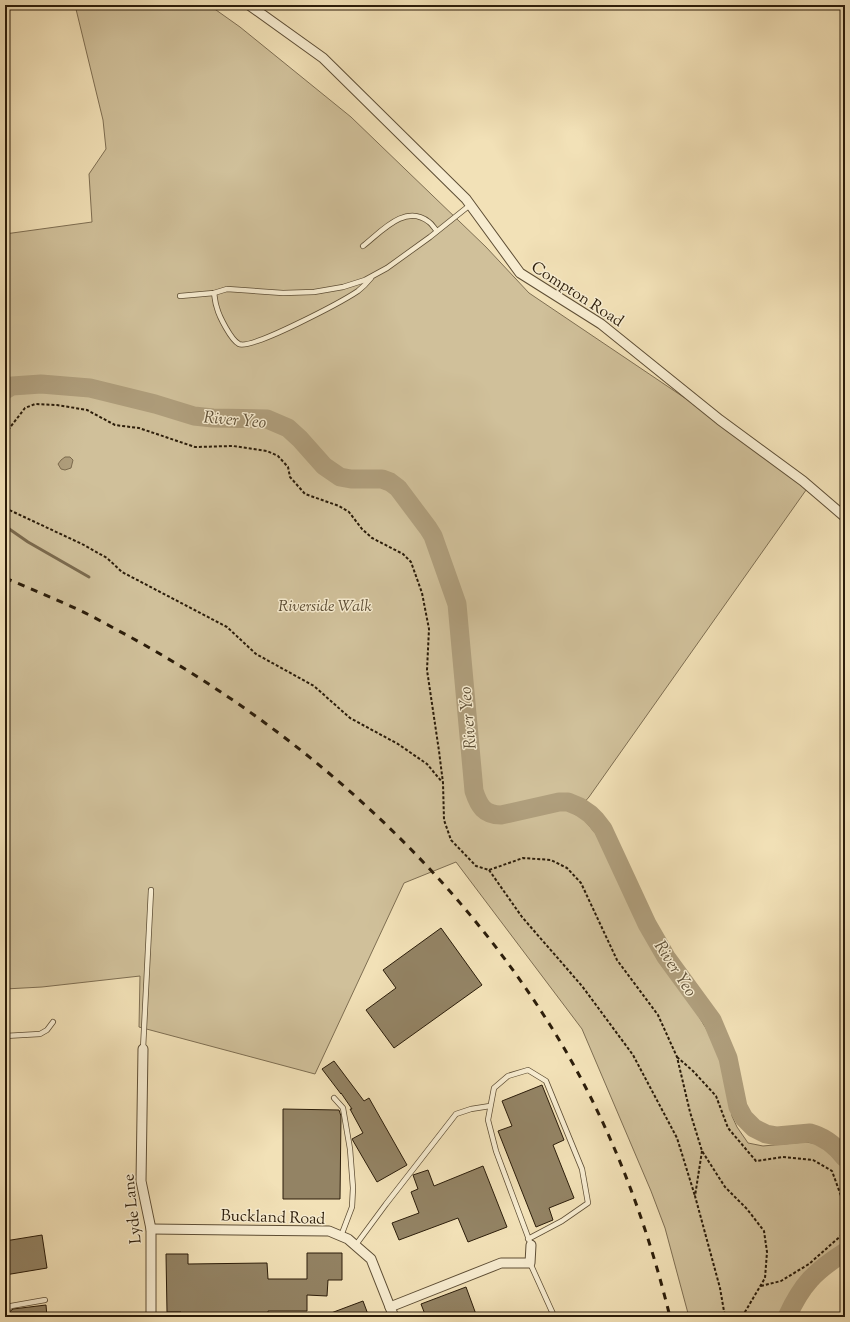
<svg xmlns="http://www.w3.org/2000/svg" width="850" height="1322" viewBox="0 0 850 1322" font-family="'Sorts Mill Goudy',serif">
	<rect width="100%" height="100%" fill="#f2e1b7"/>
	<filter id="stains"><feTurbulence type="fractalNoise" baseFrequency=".005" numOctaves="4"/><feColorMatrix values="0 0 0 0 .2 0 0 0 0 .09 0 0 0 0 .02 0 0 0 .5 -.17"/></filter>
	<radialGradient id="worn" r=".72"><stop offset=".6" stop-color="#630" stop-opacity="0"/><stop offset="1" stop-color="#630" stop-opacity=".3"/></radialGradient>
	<!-- green -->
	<path fill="#d0c09a" stroke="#7e6e52" d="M75 5H209L240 27 351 117 486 247 529 293 811 483 589 797 574 814 581 817 586 822 596 834 615 869 634 913 654 953 698 1015 716 1045 726 1072 732 1116 737 1127 746 1140 748 1143 763 1146 805 1142 820 1144 826 1148 844 1168 845 1171V1249C830 1259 808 1269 797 1284 790 1293 786 1306 780 1317H689L665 1228 651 1191 582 1029 456 862 404 883 315 1074 139 1027 140 976 42 987 5 989V234L92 222 89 174 106 149 103 120Z"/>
	<!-- water -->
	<polygon fill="#af9e7c" stroke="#7b6a4e" points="65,457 70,457 73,460 71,468 65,470 61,469 58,464 61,460"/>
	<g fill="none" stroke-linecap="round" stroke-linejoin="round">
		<!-- stream -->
		<polyline stroke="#7b6a4e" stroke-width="3" points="5,526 28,542 89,577"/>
		<!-- river -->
		<g stroke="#af9e7c" stroke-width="19">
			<path d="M5 390 12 386 41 384 90 388 155 404 194 416 213 418 267 419 288 428 300 439 324 466 340 477 351 479H382L390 482 398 488 428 528 433 536 457 604 474 791C479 806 484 815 501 815L559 802H568L580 807 590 814 596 820 603 829 647 924 666 957 712 1020 728 1058 738 1107 744 1118 754 1128 766 1134 777 1136 810 1133C825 1137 836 1146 845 1158"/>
			<path d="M787 1317C802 1284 815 1271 845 1252"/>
		</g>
	</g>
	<!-- building -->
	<g fill="#938364" stroke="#2c1d0a">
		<polygon points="441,928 482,985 394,1048 366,1010 396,988 383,970"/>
		<polygon points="334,1061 364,1101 369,1098 407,1165 377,1182 352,1139 363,1133 350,1109 352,1109 341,1093 341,1094 322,1069"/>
		<polygon points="542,1085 564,1140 553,1145 574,1198 549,1208 553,1220 536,1227 498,1131 512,1126 502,1101"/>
		<polygon points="283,1109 339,1110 341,1116 340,1199 283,1199"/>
		<polygon points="483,1166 507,1227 468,1242 458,1218 399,1240 392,1223 419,1213 411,1192 418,1189 413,1175 428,1170 434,1186"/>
		<polygon points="42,1235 47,1268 5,1275 5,1241"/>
		<polygon points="307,1253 342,1253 342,1280 328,1280 327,1296 307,1295 307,1311 268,1311 268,1317 181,1317 181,1312 167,1312 166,1254 188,1254 188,1264 267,1263 268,1279 307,1279"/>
		<polygon points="466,1287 477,1317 426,1317 421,1304"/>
		<polygon points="363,1301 369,1317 323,1317 323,1316"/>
		<polygon points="46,1305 47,1317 5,1317 5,1316 13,1309"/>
	</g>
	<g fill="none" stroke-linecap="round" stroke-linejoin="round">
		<defs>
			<g id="service">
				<path d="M363 246C381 232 405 203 429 222 432 224 434 228 437 231"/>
				<path d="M214 293C215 298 215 303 217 308 219 316 231 340 239 344 252 350 343 301 358 291 363 287 367 283 371 278"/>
				<polyline points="180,296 214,293 227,289 283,293 314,292 343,287 365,280 387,268 430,237 470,205"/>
				<polyline points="5,1036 40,1034 47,1030 53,1022"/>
				<polyline points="143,1049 151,890"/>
				<polyline points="334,1098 343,1108 350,1149 353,1188 352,1207 341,1236"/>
				<polyline points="5,1224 6,1224"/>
				<polyline points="528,1239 562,1221 588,1203 582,1169 546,1081 528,1070 508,1076 494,1088 488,1120 496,1151 531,1245"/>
				<polyline points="355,1246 386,1204 456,1114 471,1109 490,1106"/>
				<polyline points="530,1263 554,1316"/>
				<polyline points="5,1312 11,1306 45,1300"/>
			</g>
			<g id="minor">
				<polyline points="249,5 323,58 466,199 520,273 601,324 720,420 803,481 845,517"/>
				<polyline points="143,1049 141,1181 151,1229 151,1317"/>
				<polyline points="151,1229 329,1231 348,1239 371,1259 394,1317"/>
				<polyline points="390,1307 501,1263 530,1263 531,1245"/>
			</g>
		</defs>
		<!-- service casing -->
		<use href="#service" stroke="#5e4e35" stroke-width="6"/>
		<!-- minor casing -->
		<use href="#minor" stroke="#5e4e35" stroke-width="11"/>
		<!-- path -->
		<g stroke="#2c1d0a" stroke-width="2" stroke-dasharray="3 2" stroke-linecap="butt">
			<polyline points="5,434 25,408 35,404 57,405 87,410 115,425 139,428 195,447 233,446 267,451 278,456 288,467 290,477 305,494 339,506 349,512 362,529 372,538 403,554 411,562 422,593 429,629 427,670 439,751 443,783 444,820 451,840 476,866 489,870 523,858 551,860 567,868 581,883 617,960 658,1015 677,1057 690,1112 702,1151 725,1187 747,1209 764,1231 767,1252 765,1278 742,1317"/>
			<polyline points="5,508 82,544 107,558 122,572 227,627 256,654 314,686 350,718 398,744 427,764 442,782"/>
			<polyline points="489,870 522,917 582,986 633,1055 677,1138 695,1196"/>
			<polyline points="677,1057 693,1071 716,1096 728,1128 756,1161 783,1157 813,1160 832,1171 845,1207"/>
			<polyline points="702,1151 695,1196 720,1288 725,1317"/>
			<polyline points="761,1286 781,1281 809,1264 844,1233 845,1230"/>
		</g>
		<!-- service -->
		<use href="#service" stroke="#f7ecd0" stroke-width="4.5"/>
		<!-- minor -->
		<use href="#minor" stroke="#f7ecd0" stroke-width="9"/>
		<!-- rail -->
		<path stroke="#2c1d0a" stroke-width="3" stroke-dasharray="7 7" stroke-linecap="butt" d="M5 578C31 589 56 599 81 611 98 619 115 629 132 638 306 734 462 875 564 1048 613 1132 647 1223 670 1317"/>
	</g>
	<g text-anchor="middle" stroke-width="3" stroke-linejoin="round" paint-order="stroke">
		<!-- street labels -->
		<g font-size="16" fill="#2c1d0a" stroke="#f7ecd0">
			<text transform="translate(578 293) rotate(33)" y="6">Compton Road</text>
			<text transform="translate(131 1209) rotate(-96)" y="6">Lyde Lane</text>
			<text transform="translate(273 1216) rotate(2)" y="6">Buckland Road</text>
		</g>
		<!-- park labels -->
		<g font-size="16" font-style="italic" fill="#5d4e35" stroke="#f7ecd0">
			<text x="325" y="611">Riverside Walk</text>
		</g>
		<!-- water labels -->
		<g font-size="17" font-style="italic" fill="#605138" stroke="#f7ecd0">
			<text transform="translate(235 419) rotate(5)" y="6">River Yeo</text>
			<text transform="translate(467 718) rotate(-95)" y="6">River Yeo</text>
			<text transform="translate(676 968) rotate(57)" y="6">River Yeo</text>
		</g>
	</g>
	<!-- margin -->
	<rect width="850" height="1322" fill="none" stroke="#f2e1b7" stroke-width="20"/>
	<rect x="6" y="6" width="838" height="1310" fill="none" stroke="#2c1d0a" stroke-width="2"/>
	<rect x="10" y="10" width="830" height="1302" fill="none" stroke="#2c1d0a"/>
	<rect width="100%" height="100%" filter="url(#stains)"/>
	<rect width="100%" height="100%" fill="url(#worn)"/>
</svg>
